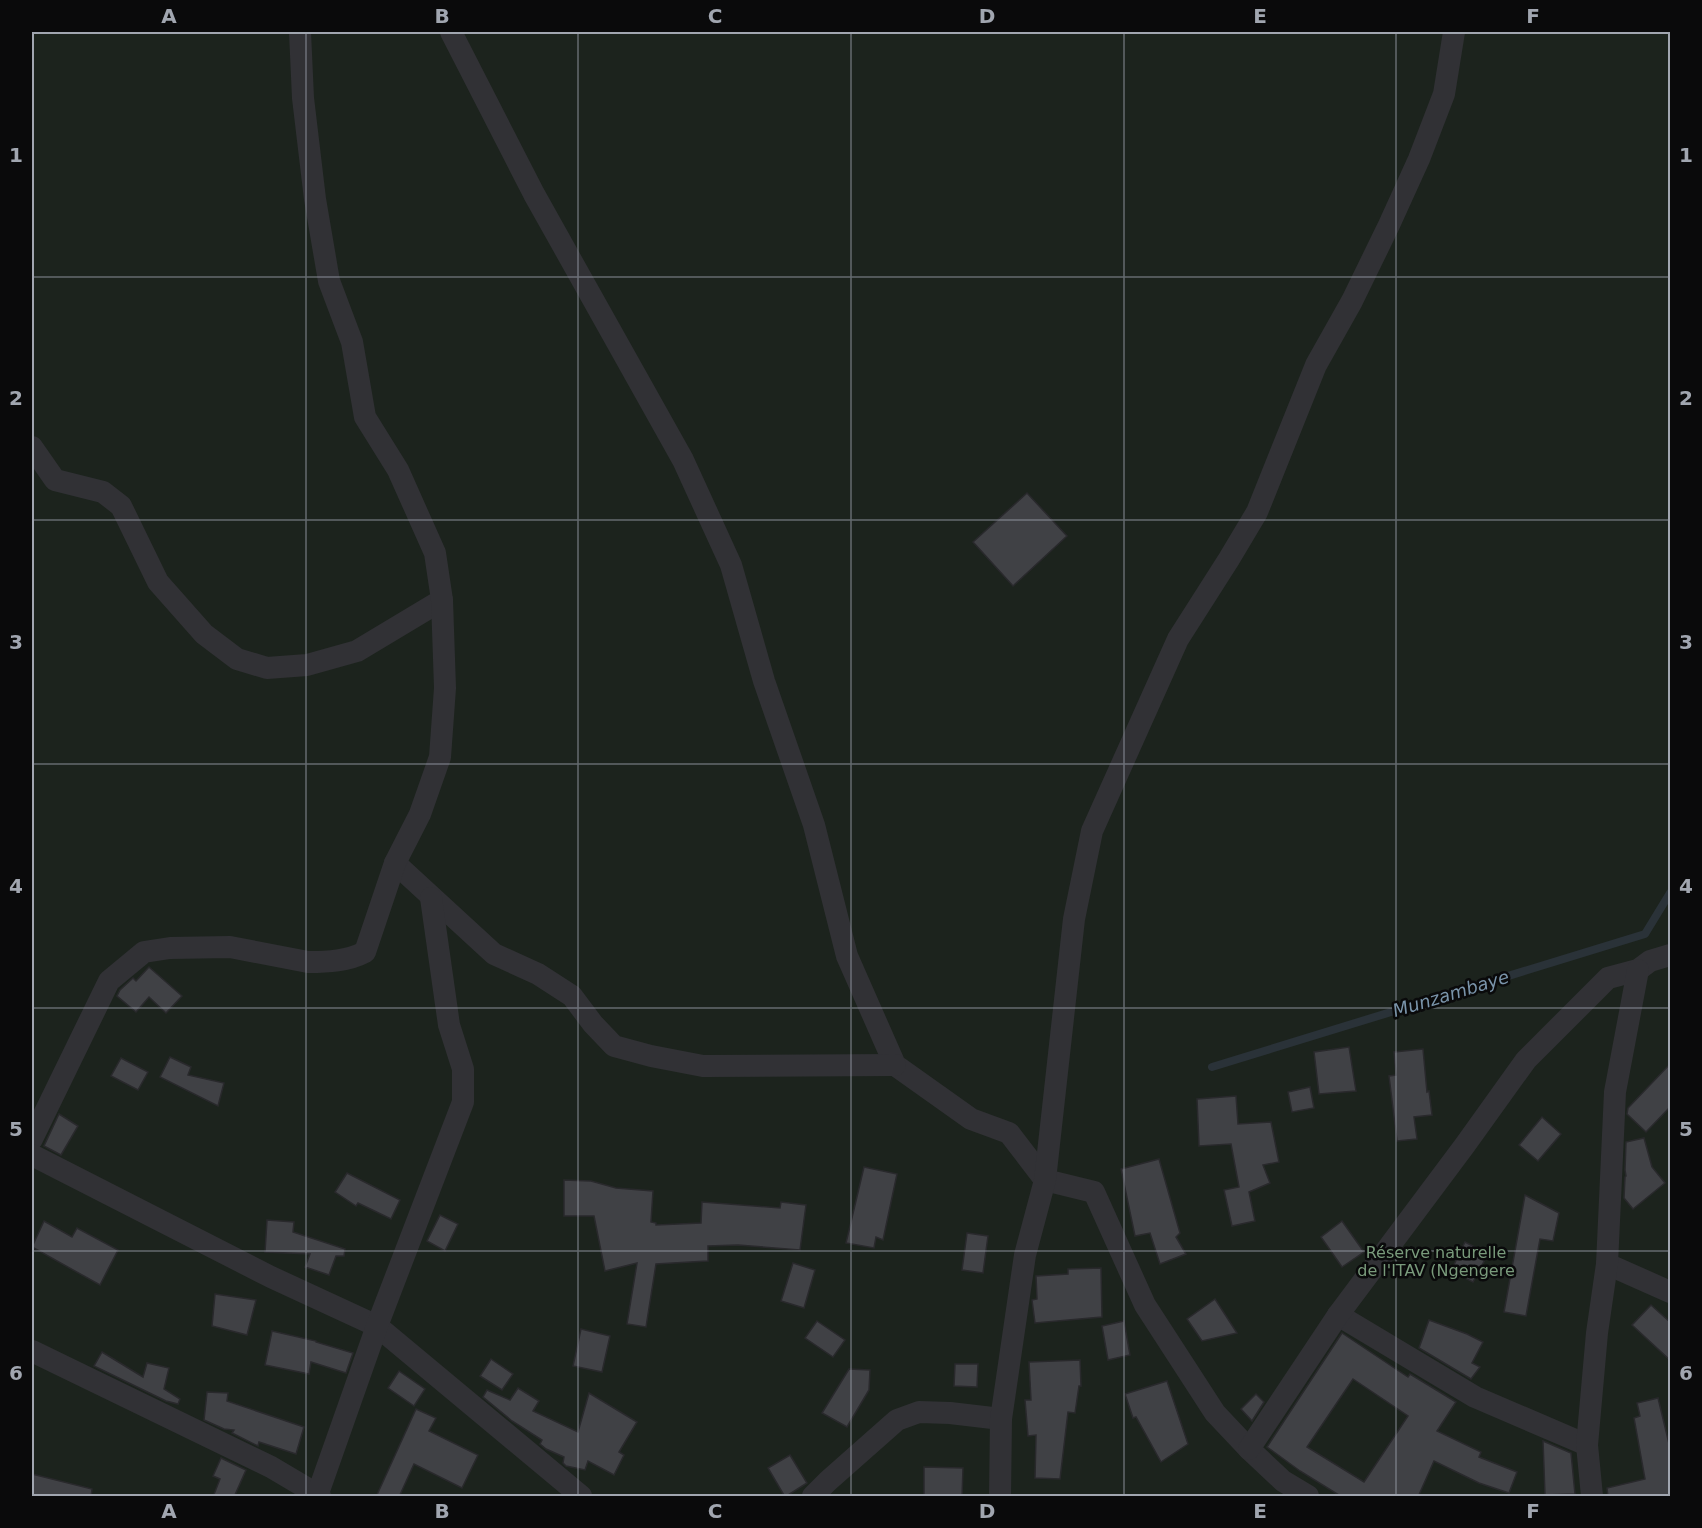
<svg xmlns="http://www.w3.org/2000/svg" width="1702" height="1528" viewBox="0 0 1702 1528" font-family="'DejaVu Sans',sans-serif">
	<rect width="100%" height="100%" fill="#0f0f11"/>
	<!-- green -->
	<rect fill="#1c231d" x="32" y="32" width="1638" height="1464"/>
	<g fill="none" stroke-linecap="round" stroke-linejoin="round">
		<!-- stream -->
		<polyline stroke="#2a3238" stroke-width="8" points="1212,1067 1645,934 1670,893"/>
	</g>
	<!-- building -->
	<g fill="#404145" stroke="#29292c" stroke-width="1.5" fill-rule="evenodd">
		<polygon points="1027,493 1067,536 1013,586 973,542"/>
		<polygon points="149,967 182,996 166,1013 149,997 136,1012 117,996 120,990 133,978 136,981"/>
		<polygon points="1349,1047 1356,1091 1319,1094 1314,1052"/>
		<polygon points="1423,1049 1427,1092 1429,1091 1432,1115 1414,1117 1417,1139 1397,1141 1389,1076 1396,1075 1394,1052"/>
		<polygon points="170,1057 191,1067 188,1075 224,1083 218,1106 160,1077"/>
		<polygon points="121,1058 148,1072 138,1090 111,1076"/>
		<polygon points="1671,1063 1671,1106 1646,1132 1627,1114 1628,1108"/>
		<polygon points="1310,1087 1314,1108 1292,1112 1288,1092"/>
		<polygon points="1236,1096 1238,1124 1271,1122 1279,1162 1263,1165 1270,1183 1249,1192 1255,1221 1232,1226 1224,1190 1239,1187 1231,1144 1199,1146 1197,1099"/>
		<polygon points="59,1114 78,1126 61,1155 44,1146"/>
		<polygon points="1542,1117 1561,1134 1538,1161 1519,1145"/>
		<polygon points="1644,1138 1652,1167 1665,1183 1633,1209 1624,1198 1625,1177 1626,1176 1625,1170 1626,1142"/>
		<polygon points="1159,1159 1180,1233 1176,1237 1186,1254 1160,1264 1150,1233 1135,1236 1121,1169"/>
		<polygon points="864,1167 897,1174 883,1240 876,1237 874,1248 846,1243"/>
		<polygon points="347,1173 400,1200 391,1219 358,1203 356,1206 335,1192"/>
		<polygon points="564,1180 591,1181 616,1188 653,1191 651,1222 656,1223 656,1225 701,1223 702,1202 780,1208 781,1202 806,1205 800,1250 738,1245 708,1246 708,1261 656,1264 646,1327 627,1324 637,1263 605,1271 594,1216 564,1216"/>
		<polygon points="1525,1195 1559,1213 1553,1241 1540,1239 1526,1316 1504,1312"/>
		<polygon points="440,1215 458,1224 445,1251 427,1241"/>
		<polygon points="267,1220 294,1222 293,1232 345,1249 344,1256 336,1256 329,1275 305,1267 310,1254 265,1252"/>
		<polygon points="44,1221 72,1237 77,1228 118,1250 100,1285 32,1247"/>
		<polygon points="1342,1221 1364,1252 1342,1267 1321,1237"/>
		<polygon points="967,1233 988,1236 983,1273 962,1270"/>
		<polygon points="1465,1242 1488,1254 1473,1282 1451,1271"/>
		<polygon points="793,1263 815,1270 804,1308 781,1301"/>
		<polygon points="1101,1268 1102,1317 1035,1323 1032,1300 1037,1299 1036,1276 1068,1274 1068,1269"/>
		<polygon points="215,1294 256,1300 247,1335 212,1326"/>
		<polygon points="1215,1299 1237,1333 1202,1341 1187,1319"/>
		<polygon points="1651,1305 1671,1323 1671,1361 1632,1325"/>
		<polygon points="1429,1320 1467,1334 1483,1342 1472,1363 1480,1367 1471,1379 1419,1348"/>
		<polygon points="817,1321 845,1340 833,1357 805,1338"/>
		<polygon points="1124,1321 1130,1355 1108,1360 1102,1326"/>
		<polygon points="581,1329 610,1336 602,1372 573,1366"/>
		<polygon points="272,1331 316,1341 316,1342 353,1353 346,1373 311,1362 309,1374 265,1365"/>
		<path d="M1342 1333 1408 1377 1410 1374 1456 1402 1437 1431 1481 1452 1479 1457 1517 1472 1509 1493 1479 1483 1434 1461 1418 1497H1342L1300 1471 1267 1447ZM1353 1379 1408 1416 1364 1482 1307 1447Z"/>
		<polygon points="102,1352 143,1377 147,1363 169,1368 164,1389 180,1399 178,1404 166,1401 94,1366"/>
		<polygon points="491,1359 513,1374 502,1390 480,1376"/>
		<polygon points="1080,1360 1081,1386 1079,1386 1075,1413 1068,1412 1060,1479 1035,1478 1036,1435 1028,1436 1025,1400 1031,1400 1029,1362"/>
		<polygon points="955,1364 978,1364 977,1387 954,1386"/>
		<polygon points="849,1369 870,1370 869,1390 847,1427 822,1413"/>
		<polygon points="399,1371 425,1389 414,1406 388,1388"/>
		<polygon points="1167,1381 1188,1444 1161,1462 1136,1417 1133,1418 1125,1394"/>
		<polygon points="518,1388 539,1401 533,1411 578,1432 589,1393 637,1422 619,1452 624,1455 614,1475 588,1461 585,1470 566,1466 563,1463 564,1457 546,1449 540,1444 542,1440 512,1421 483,1397 487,1390 510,1400"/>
		<polygon points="207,1392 228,1393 227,1401 304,1427 296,1454 259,1442 258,1446 232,1433 234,1430 224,1429 204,1420"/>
		<polygon points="1256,1394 1264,1402 1252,1421 1241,1409"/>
		<polygon points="1658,1398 1671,1452 1671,1497 1608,1497 1607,1488 1645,1479 1634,1418 1640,1416 1637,1403"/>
		<polygon points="416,1409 436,1418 429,1431 478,1455 462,1488 414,1464 399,1497 376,1497"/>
		<polygon points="1543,1441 1571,1453 1575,1494 1545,1495"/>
		<polygon points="790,1455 807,1483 785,1497 768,1468"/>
		<polygon points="221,1458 246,1470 234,1497 213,1497 220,1479 213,1476"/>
		<polygon points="924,1467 963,1468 962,1497 924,1497"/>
		<polygon points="32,1474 92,1489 91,1497 32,1497"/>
	</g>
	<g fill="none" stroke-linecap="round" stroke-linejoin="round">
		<!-- street -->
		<g stroke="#313135" stroke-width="22">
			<polyline points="451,32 534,194 683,460 731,565 764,681 814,825 847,956 895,1065 971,1119 1009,1133 1045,1180 1094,1192 1145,1305 1215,1413 1249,1449 1283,1481 1308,1496"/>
			<polyline points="32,447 55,480 103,492 121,506 158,582 204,634 237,659 267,668 307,665 357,651 442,600"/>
			<polyline points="395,863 494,954 538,974 572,996 593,1024 614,1046 651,1056 703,1066 895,1065"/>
			<path d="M32 1139 109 981 144 952 170 948 230 947 308 962C328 962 348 961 365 952L395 863 420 814 440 757 445 688 442 600 435 553 398 470 365 417 352 342 329 281 315 199 303 98 300 32"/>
			<polyline points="32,1155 271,1277 377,1326 581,1496"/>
			<polyline points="1607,1264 1670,1292"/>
			<polyline points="1338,1315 1475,1397 1587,1445"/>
			<polyline points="32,1351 271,1467 320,1496"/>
			<polyline points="1249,1449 1338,1315 1465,1145 1526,1060 1608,978 1638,970 1650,961 1670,955"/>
			<polyline points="317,1496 377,1326 463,1102 463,1069 449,1025 431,898"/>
			<polyline points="813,1496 828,1481 897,1420 919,1412 950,1413 1001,1419"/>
			<polyline points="1000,1496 1001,1419 1025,1255 1045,1180 1074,919 1092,831 1178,639 1229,559 1257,512 1316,365 1352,301 1389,225 1419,159 1444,94 1454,32"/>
			<polyline points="1592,1496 1587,1445 1597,1333 1607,1264 1615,1092 1638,970"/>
		</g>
	</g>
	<!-- grid -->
	<path fill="none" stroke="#a1a6b0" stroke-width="1.5" stroke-opacity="0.55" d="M306 32V1496M578 32V1496M851 32V1496M1124 32V1496M1396 32V1496M32 277H1670M32 520H1670M32 764H1670M32 1008H1670M32 1251H1670"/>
	<g text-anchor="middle" stroke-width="5" stroke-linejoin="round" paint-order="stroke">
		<!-- park labels -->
		<g font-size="16" fill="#799a7b" stroke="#0a0a0b">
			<text x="1436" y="1258">Réserve naturelle<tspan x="1436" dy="18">de l'ITAV (Ngengere</tspan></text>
		</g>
		<!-- water labels -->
		<g font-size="18" font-style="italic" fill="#7a94aa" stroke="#0a0a0b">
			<text transform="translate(1451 994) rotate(-17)" y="6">Munzambaye</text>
		</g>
	</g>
	<!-- border -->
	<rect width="1702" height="1528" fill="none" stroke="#0a0a0b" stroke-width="66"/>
	<rect x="33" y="33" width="1636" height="1462" fill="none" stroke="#a1a6b0" stroke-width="2"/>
	<g font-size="20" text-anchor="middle" font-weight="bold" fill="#a1a6b0">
		<text x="169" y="23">A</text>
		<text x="442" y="23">B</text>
		<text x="715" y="23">C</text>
		<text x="987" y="23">D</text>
		<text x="1260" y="23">E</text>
		<text x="1533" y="23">F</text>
		<text x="16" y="162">1</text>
		<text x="1686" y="162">1</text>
		<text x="16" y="405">2</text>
		<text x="1686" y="405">2</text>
		<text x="16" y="649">3</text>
		<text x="1686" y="649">3</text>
		<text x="16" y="893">4</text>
		<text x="1686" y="893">4</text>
		<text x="16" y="1136">5</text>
		<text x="1686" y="1136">5</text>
		<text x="16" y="1380">6</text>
		<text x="1686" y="1380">6</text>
		<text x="169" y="1518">A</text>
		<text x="442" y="1518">B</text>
		<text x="715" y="1518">C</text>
		<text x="987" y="1518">D</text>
		<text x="1260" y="1518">E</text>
		<text x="1533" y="1518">F</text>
	</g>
</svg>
